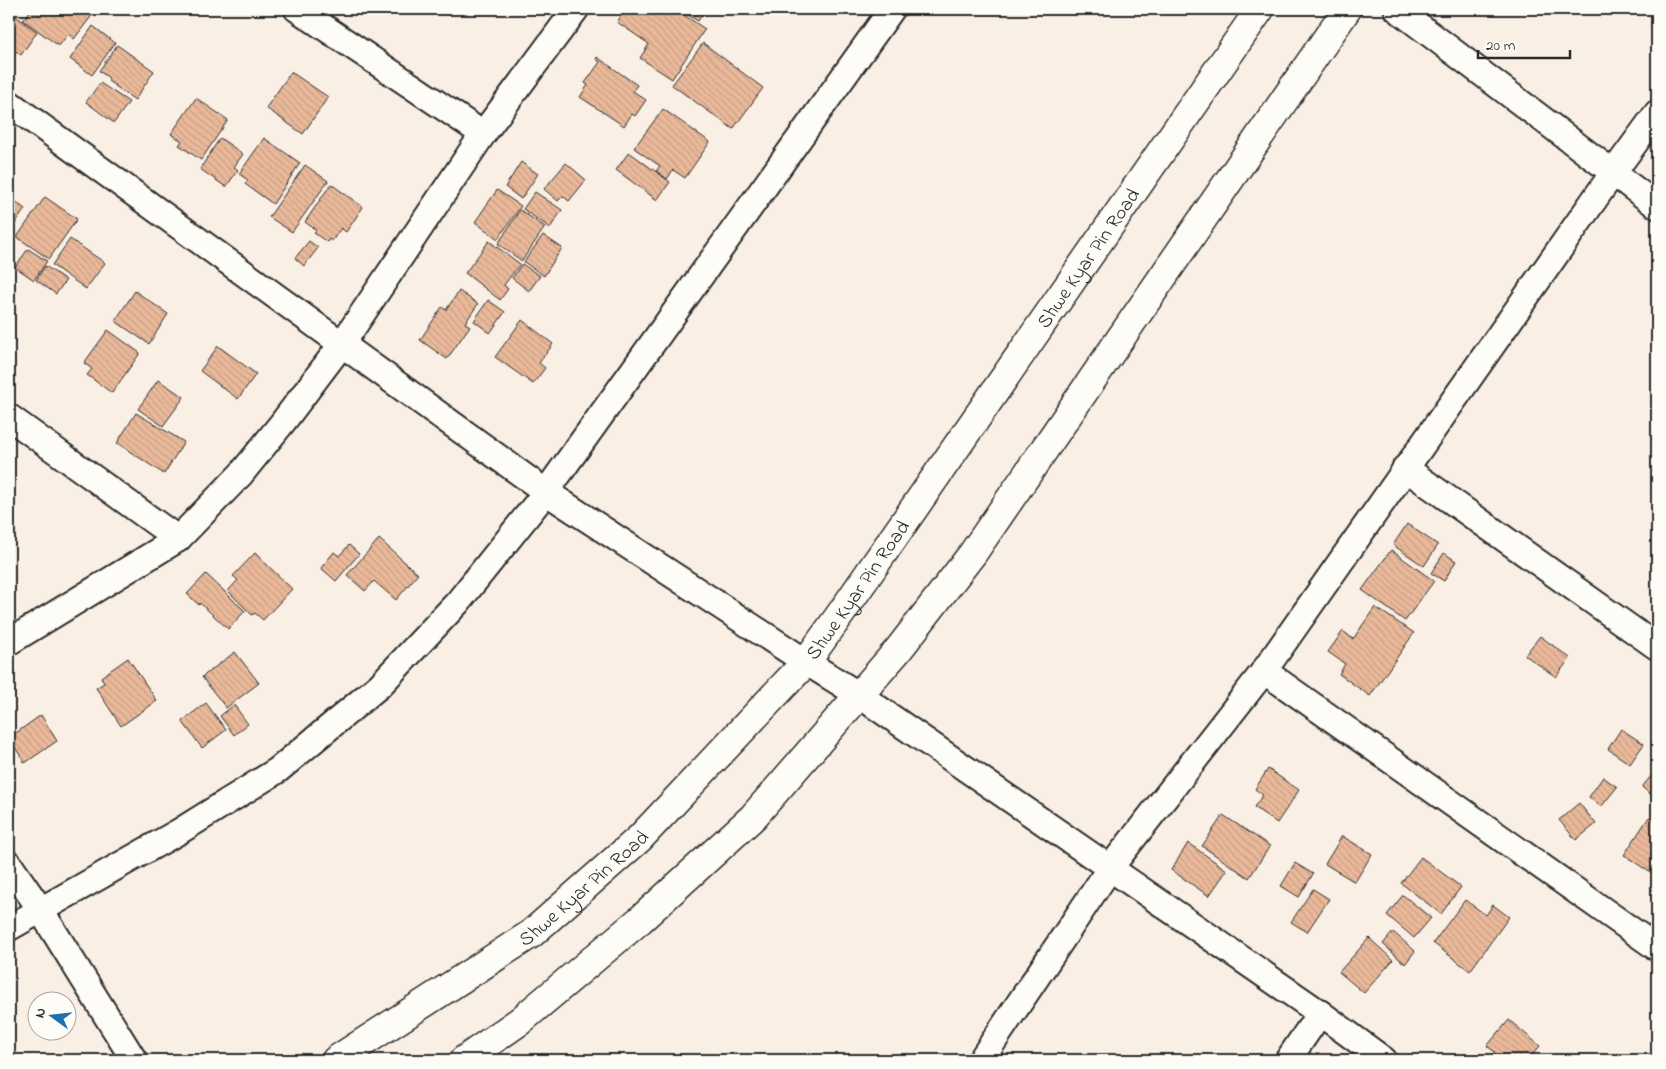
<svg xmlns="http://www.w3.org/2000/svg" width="1666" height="1069" viewBox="0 0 1666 1069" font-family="'Indie Flower',sans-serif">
	<defs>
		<pattern id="building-back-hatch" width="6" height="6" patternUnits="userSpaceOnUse" patternTransform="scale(1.25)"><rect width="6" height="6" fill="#eab99a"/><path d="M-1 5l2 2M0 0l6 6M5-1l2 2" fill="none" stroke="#c99f85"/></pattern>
	</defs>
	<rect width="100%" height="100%" fill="#f9efe4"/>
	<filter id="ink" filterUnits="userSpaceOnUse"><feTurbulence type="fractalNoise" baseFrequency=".02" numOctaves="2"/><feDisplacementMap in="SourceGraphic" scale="10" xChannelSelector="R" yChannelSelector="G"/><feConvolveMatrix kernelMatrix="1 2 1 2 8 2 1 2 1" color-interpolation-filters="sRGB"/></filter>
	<g filter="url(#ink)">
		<!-- building -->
		<g fill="url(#building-back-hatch)" stroke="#2b2b2b">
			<polygon points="32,9 86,9 93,14 74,39 68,34 59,46 23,20"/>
			<polygon points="626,9 675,9 705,29 672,79 640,58 649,44 617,22"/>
			<polygon points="678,9 706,9 698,21"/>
			<polygon points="9,11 37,32 21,55 9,46"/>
			<polygon points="93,26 115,43 92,75 70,59"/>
			<polygon points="703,43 763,88 733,129 672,85"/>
			<polygon points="117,45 154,71 135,100 108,81 109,78 99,71"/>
			<polygon points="597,57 637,85 633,91 646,100 635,116 632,114 624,126 580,97 588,85 585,83 600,62 596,59"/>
			<polygon points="291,72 328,97 303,134 266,108"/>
			<polygon points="100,83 129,102 114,123 86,102"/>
			<polygon points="196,98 228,120 201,160 179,145 182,141 171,134"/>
			<polygon points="663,109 710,142 685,178 673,170 667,179 656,171 660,166 634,148"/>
			<polygon points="220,138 243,154 234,167 238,170 226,187 200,169"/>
			<polygon points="264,138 300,163 273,204 245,184 248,180 239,174"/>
			<polygon points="629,152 670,182 657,200 616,170"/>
			<polygon points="521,162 538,174 521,199 505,187"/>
			<polygon points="566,163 586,180 569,201 563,196 558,201 544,189"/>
			<polygon points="305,165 328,181 292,232 269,217"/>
			<polygon points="331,184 363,207 346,232 341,228 332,241 329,239 327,242 314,233 316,230 305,222"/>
			<polygon points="497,190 521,206 498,239 475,222"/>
			<polygon points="535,192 562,210 550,228 523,209"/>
			<polygon points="9,197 25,209 9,232"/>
			<polygon points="45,197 77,219 49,259 17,237"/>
			<polygon points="520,210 545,227 522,261 498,244"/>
			<polygon points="543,235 562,248 544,276 524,262"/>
			<polygon points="70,239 105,263 86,289 52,265"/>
			<polygon points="309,241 318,248 304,266 295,258"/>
			<polygon points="489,241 520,264 504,285 508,289 500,300 465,273"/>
			<polygon points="28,249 47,261 34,280 15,267"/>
			<polygon points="522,264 540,276 529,291 512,278"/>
			<polygon points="45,266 66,280 56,294 36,280"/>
			<polygon points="135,291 168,314 149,344 115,321"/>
			<polygon points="459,291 478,304 465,323 470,326 447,359 420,340 442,307 446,310"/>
			<polygon points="488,300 505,312 490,333 474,321"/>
			<polygon points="522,320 553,344 539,363 545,368 533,384 495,357"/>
			<polygon points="108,330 140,353 112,393 87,375 92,369 84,363"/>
			<polygon points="218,346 256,374 238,399 200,371"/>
			<polygon points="158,380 184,397 163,426 138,409"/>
			<polygon points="136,413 184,442 164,474 117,443"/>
			<polygon points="1407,524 1438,545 1424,566 1393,545"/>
			<polygon points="379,539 418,574 396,600 374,581 365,591 347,575"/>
			<polygon points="349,545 359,554 336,581 321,568 334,552 339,556"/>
			<polygon points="1391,550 1434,581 1405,621 1362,590"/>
			<polygon points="255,553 292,589 263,620 255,613 252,615 228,591 238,580 233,576"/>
			<polygon points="1444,553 1456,561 1444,581 1431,573"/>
			<polygon points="206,574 245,611 228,629 200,603 199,605 187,594"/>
			<polygon points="1375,607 1414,633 1370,696 1339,674 1345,664 1328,652 1343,631 1353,639"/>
			<polygon points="1540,636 1570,658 1556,677 1525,655"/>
			<polygon points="235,652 259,683 226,708 202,677"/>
			<polygon points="128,658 157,701 121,726 96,688 104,683 101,677"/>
			<polygon points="206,703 226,730 202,748 182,721"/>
			<polygon points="234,705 248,724 234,735 220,716"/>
			<polygon points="41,715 57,741 25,763 9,738"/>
			<polygon points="1621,729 1644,744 1630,764 1608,749"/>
			<polygon points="1268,769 1299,790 1277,823 1254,807 1263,795 1255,789"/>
			<polygon points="1657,769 1657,800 1642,787"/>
			<polygon points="1603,777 1617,787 1601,807 1589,797"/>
			<polygon points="1579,803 1596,824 1576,840 1559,820"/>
			<polygon points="1223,815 1270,846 1249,878 1202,846"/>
			<polygon points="1649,817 1657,822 1657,877 1624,855"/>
			<polygon points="1342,836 1372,854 1355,882 1325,864"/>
			<polygon points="1188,843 1227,870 1209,896 1171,870"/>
			<polygon points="1421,857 1461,887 1441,914 1401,883"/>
			<polygon points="1295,863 1313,874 1299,897 1281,886"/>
			<polygon points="1313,889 1329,899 1307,932 1291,922"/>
			<polygon points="1403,895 1431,918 1414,938 1387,915"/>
			<polygon points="1465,900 1486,915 1493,905 1509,917 1470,971 1433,943"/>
			<polygon points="1393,932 1415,951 1405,964 1383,944"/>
			<polygon points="1369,938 1393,960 1364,993 1339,972"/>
			<polygon points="1509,1020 1540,1046 1528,1060 1491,1060 1489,1059 1495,1052 1487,1046"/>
		</g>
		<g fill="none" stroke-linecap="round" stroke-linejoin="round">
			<defs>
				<g id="street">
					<polyline points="297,9 483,134"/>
					<polyline points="1397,9 1657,206"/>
					<polyline points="9,103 546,492 806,662 859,695 1320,1013 1384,1060"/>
					<polyline points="9,417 178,539"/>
					<polyline points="1405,468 1657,647"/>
					<polyline points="9,642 178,539 241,474 283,422 342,344 483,134 576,9"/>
					<polyline points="1264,671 1657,948"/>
					<polyline points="9,864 40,909 134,1060"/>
					<polyline points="9,928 180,831 278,770 380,685 458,602 546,492 892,9"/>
					<polyline points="981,1060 1110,868 1264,671 1613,173 1657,113"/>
					<polyline points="1288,1060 1320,1013"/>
				</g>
				<g id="secondary">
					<path id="s1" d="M336 1060 531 934 640 838 806 662 842 612 1260 9"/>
					<polyline points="464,1060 520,1021 640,920 753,817 899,649 973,553 1347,9"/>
				</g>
			</defs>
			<!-- street casing -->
			<use href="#street" stroke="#2b2b2b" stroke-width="29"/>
			<!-- secondary casing -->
			<use href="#secondary" stroke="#2b2b2b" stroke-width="31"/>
			<!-- street -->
			<use href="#street" stroke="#fdfcf7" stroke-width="25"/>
			<!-- secondary -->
			<use href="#secondary" stroke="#fdfcf7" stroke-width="28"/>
		</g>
	</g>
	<g text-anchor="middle" stroke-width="5" stroke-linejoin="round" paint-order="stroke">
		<!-- street labels -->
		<g font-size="20" fill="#2b2b2b" stroke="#fdfcf7">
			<text dy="7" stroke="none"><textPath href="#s1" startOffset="1112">Shwe Kyar Pin Road</textPath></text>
			<text dy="7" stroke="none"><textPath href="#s1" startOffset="708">Shwe Kyar Pin Road</textPath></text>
			<text dy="7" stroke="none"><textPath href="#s1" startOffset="302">Shwe Kyar Pin Road</textPath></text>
		</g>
	</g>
	<!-- margin -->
	<rect width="1666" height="1069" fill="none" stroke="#fdfcf7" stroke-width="30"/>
	<rect x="15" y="15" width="1636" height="1039" fill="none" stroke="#2b2b2b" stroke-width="2" filter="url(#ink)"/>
	<!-- north arrow -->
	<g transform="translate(52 1016) rotate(285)"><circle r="24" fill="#fdfcf7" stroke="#a9a8a5"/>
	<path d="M0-4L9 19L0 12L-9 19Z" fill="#1f6fb2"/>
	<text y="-8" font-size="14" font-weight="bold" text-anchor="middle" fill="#2b2b2b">N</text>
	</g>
	<!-- scale -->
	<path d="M1478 50v8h92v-8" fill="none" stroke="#2b2b2b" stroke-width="2.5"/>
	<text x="1486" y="50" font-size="15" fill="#2b2b2b" stroke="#fdfcf7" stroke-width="4" paint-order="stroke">20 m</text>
</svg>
